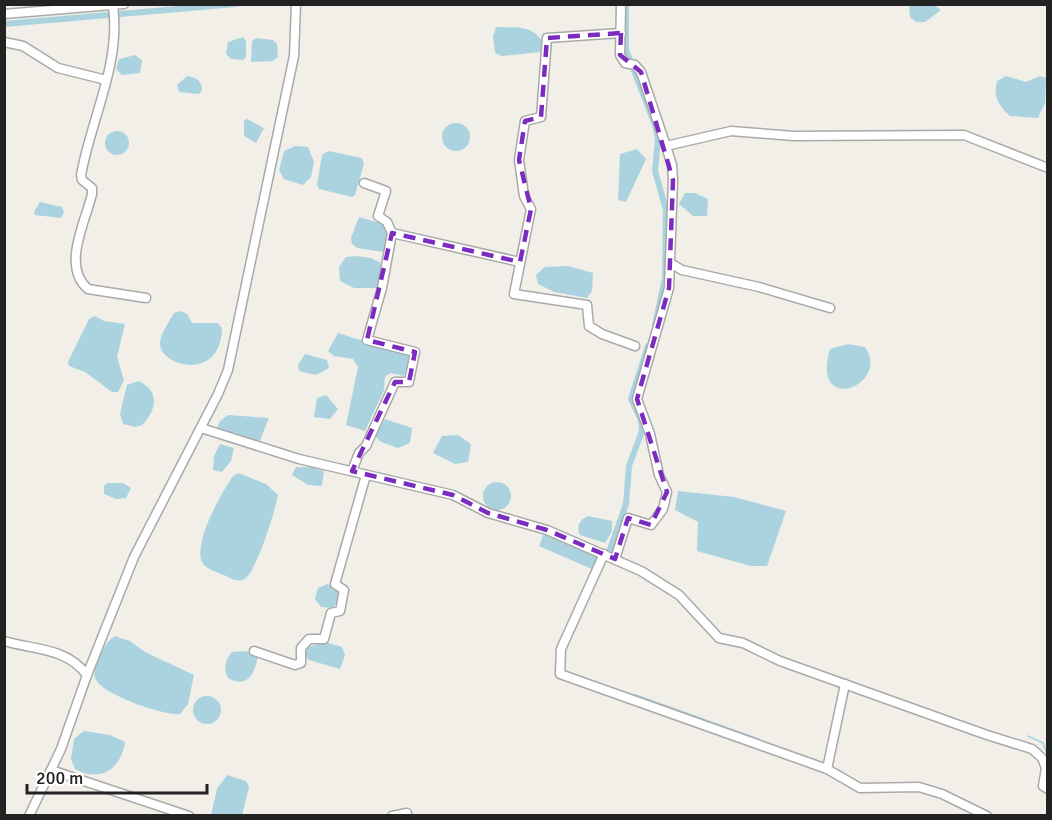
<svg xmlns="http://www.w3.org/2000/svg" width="1052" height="820" viewBox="0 0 1052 820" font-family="Signika,sans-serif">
	<rect width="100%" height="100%" fill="#f2efe9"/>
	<!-- water -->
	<g fill="#aad3df">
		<polygon points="909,5 934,5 941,10 925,22 916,22 910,17"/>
		<path d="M496 27C516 28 531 24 543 42L541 52 502 56 495 53 493 36Z"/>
		<polygon points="243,37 246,41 246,57 243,60 231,59 226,54 228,42"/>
		<polygon points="256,38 273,40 277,44 278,57 273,61 251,62 252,41"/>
		<polygon points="135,55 142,60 140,73 122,75 116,69 119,59"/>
		<path d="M187 76C197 78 201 80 202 90L199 94 179 92 177 85Z"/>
		<path d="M1006 76 1026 82 1040 76 1046 78 1045 103 1038 118 1010 116C998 105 993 96 997 81Z"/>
		<polygon points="247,119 264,128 256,143 244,136 244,121"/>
		<circle cx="456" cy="137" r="14"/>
		<circle cx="117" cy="143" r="12"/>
		<polygon points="295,146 308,147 314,162 311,177 303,185 284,179 279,170 284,151"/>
		<polygon points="637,149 646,159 626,202 618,200 620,154"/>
		<polygon points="328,151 362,158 364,164 355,195 352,197 319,189 317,185 322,155"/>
		<polygon points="685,193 695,193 708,199 707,216 693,216 679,204"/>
		<polygon points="40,202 62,207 64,212 61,218 35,215 34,212"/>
		<polygon points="359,217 386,225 390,231 383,252 357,248 352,244 351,238"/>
		<polygon points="357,256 371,258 381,263 379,288 354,288 340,281 339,267 346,257"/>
		<polygon points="568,266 593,273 592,291 587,298 554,292 538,284 536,275 545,267"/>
		<path d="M181 311 187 314 192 323H218L222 328C221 383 160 366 160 344 160 334 169 322 174 313Z"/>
		<polygon points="95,316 104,321 125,324 117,357 124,380 118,392 112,392 85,372 69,366 68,362 89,319"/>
		<polygon points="338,333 410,356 404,376 390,373 385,377 384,390 365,431 346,425 358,367 353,359 334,356 328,351"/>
		<path d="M848 344 865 347C892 385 810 417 830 349Z"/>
		<polygon points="305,354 327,360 329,368 316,375 299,371 298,365"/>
		<path d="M139 381C160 392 157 409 142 425L135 427 123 424 120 414 127 385Z"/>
		<polygon points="326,395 338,409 330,419 314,417 317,398"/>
		<polygon points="228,415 269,418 259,443 217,428 220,421"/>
		<polygon points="385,419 412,428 410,443 398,448 381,442 375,436"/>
		<polygon points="458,435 471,444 468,462 455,464 433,453 442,436"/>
		<polygon points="220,444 234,448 231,461 222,472 213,470 214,456"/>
		<polygon points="296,467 311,467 324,471 322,486 308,485 292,475"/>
		<path d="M238 473 266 484 278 495C275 512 258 565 247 577 241 584 232 579 226 576 219 573 205 569 202 562 193 542 222 492 233 476Z"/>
		<circle cx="497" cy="496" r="14"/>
		<polygon points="107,483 123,483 131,488 126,498 116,499 104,494 104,486"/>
		<polygon points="678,491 734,497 786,511 767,566 751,566 697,551 698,522 675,510"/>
		<path d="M588 516 612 521V531L605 543 580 535C576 527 579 520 588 516Z"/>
		<polygon points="544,533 599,557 594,570 539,546"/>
		<polygon points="327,584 337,589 339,600 332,608 321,607 315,599 318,588"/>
		<path d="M115 636 130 641 145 652 194 675 188 704 180 714C164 716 104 695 96 680 92 673 96 665 99 658 103 649 106 642 115 636Z"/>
		<polygon points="325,642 342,647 345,655 340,669 309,660 305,656 308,647"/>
		<path d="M246 651 258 656C255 673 248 689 228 678 223 669 225 660 232 652Z"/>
		<circle cx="207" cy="710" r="14"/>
		<path d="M84 731 110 735 125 742C121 769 101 783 75 769L71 759 74 739Z"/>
		<polygon points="227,775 246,781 249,787 242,815 211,815 217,789"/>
	</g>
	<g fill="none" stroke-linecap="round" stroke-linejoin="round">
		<!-- stream -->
		<polyline stroke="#aad3df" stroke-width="1.5" points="1028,736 1043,743 1048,757"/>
		<!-- canal -->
		<g stroke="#aad3df" stroke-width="6">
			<polyline points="626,4 626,50 655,125 658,139 655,171 666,210 665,278 655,325"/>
			<polyline points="4,24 236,4"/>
			<polyline points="609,552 626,504 629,466 642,431 641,420 631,399 648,346"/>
			<polyline points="635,697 758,741"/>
		</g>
		<defs>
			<g id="minor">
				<polyline points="621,4 620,55 625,63 635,65 641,72 666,146 731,131 794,136 964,135 1048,168"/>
				<path d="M113 6C121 64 91 119 81 175L82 180 92 188V194C86 221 61 266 88 289L146 298"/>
				<polyline points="4,14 124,4"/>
				<polyline points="621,33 547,38 541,117 525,121 519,160 524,196 531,209 514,294 587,305 589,326 602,334 635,346"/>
				<polyline points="4,42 23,46 58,68 106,80"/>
				<polyline points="364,183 386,191 378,216 387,222 392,233 520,262"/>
				<polyline points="670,263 682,270 759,287 830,308"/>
				<polyline points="201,428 299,459 453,495 488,513 547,530 641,571 679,595 719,638 743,643 780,661 987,735 1032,749 1042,758 1046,768 1043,786 1048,789"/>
				<polyline points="352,471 359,453 366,446 395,382 409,382 415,352 367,340 382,288 392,233"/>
				<polyline points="604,554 561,649 560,674 827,769 860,788 919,787 942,794 987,816"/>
				<polyline points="615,559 628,518 651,525 663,509 667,492 659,475 650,434 637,399 669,288 673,180 672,165 666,146"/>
				<path d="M4 641C34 650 66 647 87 675"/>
				<polyline points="254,651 295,665 301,663 301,648 309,639 324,639 331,613 340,611 344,590 335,584 366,475"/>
				<polyline points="827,769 845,684"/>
				<polyline points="51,770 189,816"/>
				<polyline points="29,816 61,749 87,675 134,557 218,394 228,370 294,56 296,4"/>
				<polyline points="392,816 407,813"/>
			</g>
		</defs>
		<!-- minor casing -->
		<use href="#minor" stroke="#a9a9a9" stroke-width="11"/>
		<!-- minor -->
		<use href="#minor" stroke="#fff" stroke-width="8"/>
	</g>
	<!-- marked area -->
	<path fill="none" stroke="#7b2cbf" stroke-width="4.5" stroke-dasharray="12 8" stroke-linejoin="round" d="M621 33 620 55 641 72 673 180 669 288 637 399 667 492 651 525 628 518 615 559 547 530 488 513 453 495 352 471 395 382H409L415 352 367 340 392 233 520 262 531 209 519 160 525 121 541 117 547 38Z"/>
	<!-- border -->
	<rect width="1052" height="820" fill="none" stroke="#222222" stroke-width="12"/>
	<!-- scale -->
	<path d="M27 784v9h180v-9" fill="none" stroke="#222222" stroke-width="3"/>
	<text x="36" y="784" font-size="18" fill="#222222" stroke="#ffffff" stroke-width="4.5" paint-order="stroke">200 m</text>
</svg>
